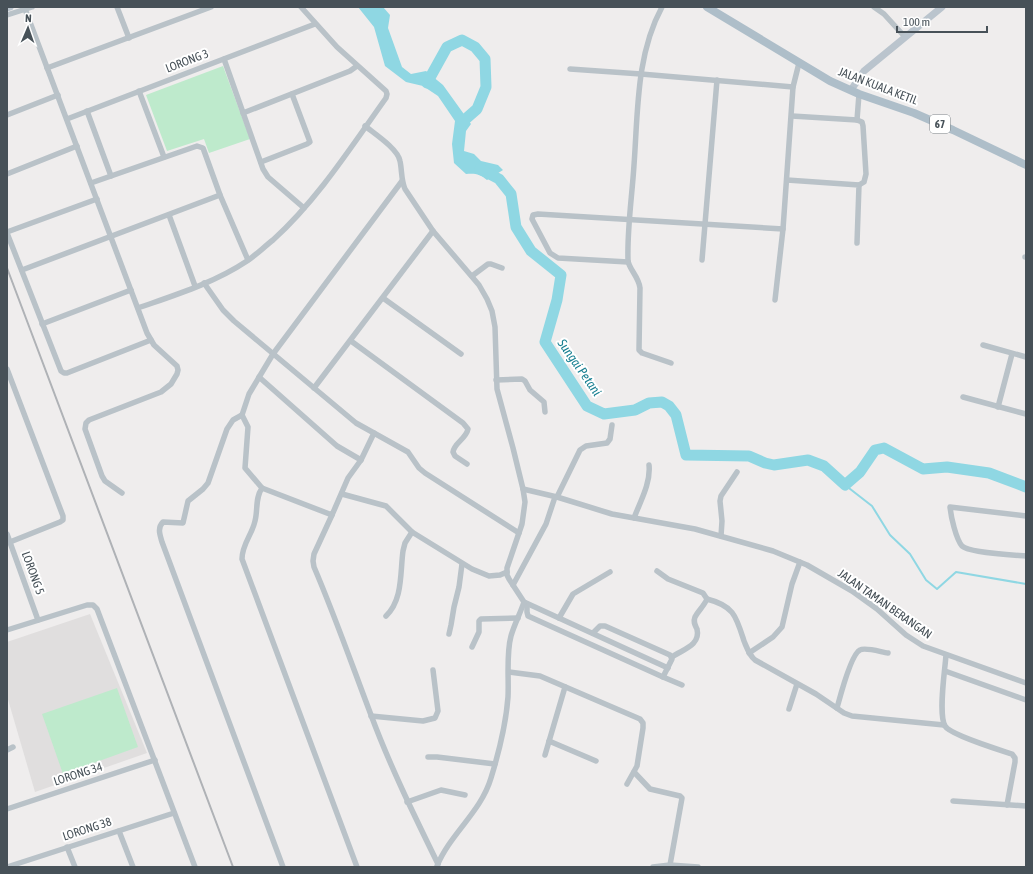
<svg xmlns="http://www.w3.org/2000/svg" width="1033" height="874" viewBox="0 0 1033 874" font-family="'Asap Condensed',sans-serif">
	<rect width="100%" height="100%" fill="#efeded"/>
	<!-- education -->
	<polygon fill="#e0dede" points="90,614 147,753 35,792 7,696 7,642"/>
	<!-- park -->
	<g fill="#beeacc">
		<polygon points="223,66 250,139 209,153 204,139 167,151 146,95"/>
		<polygon points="117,688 138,747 63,774 42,714"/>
	</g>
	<!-- water -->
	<path fill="#8fd7e3" d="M358 7H383L390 15 388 28 402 67 411 74 426 71 443 85 471 124 466 131 464 151 474 154 481 161 498 165 503 170 487 180C480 174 475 173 466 174L454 163 452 144 455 121 438 96 423 86 406 82 385 66 374 27Z"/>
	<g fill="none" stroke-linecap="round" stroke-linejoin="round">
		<!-- stream -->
		<polyline stroke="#8fd7e3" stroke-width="2" points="845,485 872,506 890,535 910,554 926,580 937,589 956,572 1026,584"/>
		<!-- river -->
		<g stroke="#8fd7e3" stroke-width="11">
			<polyline points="427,83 447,47 462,40 475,47 485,59 486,87 477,109 461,123"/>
			<polyline points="480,169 499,179 511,194 516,227 531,251 561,275 557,300 545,342 587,406 604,414 635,410 649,403 662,402 669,406 676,415 686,455 749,456 765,463 774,465 808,460 824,466 845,485 860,472 875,450 884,448 923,469 947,467 989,473 1026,487"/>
		</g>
		<!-- street -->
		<g stroke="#b9c2c8" stroke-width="5.5">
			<polyline points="117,7 129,38"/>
			<path d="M662 7C636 55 638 112 634 165 632 197 627 229 628 260 628 268 639 277 640 288L639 350 642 353 671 363"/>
			<polyline points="874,7 884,14 905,37"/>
			<polyline points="25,9 147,333 154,345 177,366 178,370 177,374 171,384 161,392 89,420 86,423 85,429 102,476 105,481 122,493"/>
			<polyline points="7,15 32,7"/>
			<polyline points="224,59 263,169 268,177 304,208"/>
			<polyline points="47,68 211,7"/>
			<polyline points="570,69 641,74 793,87"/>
			<polyline points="139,91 164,157"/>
			<polyline points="87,111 111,176"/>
			<polyline points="243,113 350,71 357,66"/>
			<polyline points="7,115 58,95"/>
			<polyline points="792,116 857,120 862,122 863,126 866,174 864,182 859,185"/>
			<polyline points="67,119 315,24"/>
			<polyline points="857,120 859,94"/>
			<path d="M365 126C375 134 398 149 400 161 402 170 401 180 405 189L433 231 479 285 487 299 492 311 495 327 497 389 513 448 523 489 525 502 522 524 507 568V575L509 579 524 602 668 668"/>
			<polyline points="261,162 307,144 310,142 292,94"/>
			<polyline points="7,174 77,146"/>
			<polyline points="787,180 859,185 857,243"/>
			<polyline points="91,183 197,146 203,148 220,195 248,260"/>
			<polyline points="169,215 195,286"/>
			<polyline points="7,232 97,199"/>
			<polyline points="7,233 61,371 64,373 67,373 151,340"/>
			<polyline points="1025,257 1026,257"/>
			<polyline points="702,260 717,80"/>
			<polyline points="628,262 558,258 550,253 532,219 533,215 538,214 783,229"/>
			<polyline points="22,270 220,195"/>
			<polyline points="472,276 488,264 491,264 502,268"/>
			<polyline points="204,283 223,310 234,321 356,423 408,452 419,468 425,473 519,533"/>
			<polyline points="383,298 461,354"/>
			<polyline points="775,300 783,229 793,87 799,63"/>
			<path d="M138 308C175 295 214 283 247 261 256 255 264 247 273 240 318 199 351 147 386 98L387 94 386 91 337 47 301 7"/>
			<polyline points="42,324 131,290"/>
			<path d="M351 341 463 423 468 429C466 439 454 443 453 452L455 456 467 464"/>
			<polyline points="983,345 1026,357"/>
			<polyline points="7,369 63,516 63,520 60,522 10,542"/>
			<polyline points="259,377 337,446 361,460"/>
			<polyline points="496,380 522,379 525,381 530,390 544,402 545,412"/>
			<polyline points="314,388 433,231"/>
			<polyline points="963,397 1026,414"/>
			<polyline points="998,407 1012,354"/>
			<path d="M242 415 248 427 245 468 262 488C255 498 258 510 255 521 252 535 242 544 242 559L357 867"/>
			<polyline points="262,488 332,515 348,478 361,460 374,433"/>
			<polyline points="523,489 557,497 612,514 695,529 773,551 807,565 852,591 877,609 906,635 923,646 1026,683"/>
			<polyline points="342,494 386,506 412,532 472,569 489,576 500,575 507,572"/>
			<polyline points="557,497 580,450 586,446 607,443 610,439 612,425"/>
			<path d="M332 515 314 554 313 561 314 567C335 616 352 665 371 715 390 766 414 815 438 864"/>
			<path d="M1026 516 950 507C951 517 956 539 962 546 969 553 1014 555 1026 556"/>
			<path d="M634 518C640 502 651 483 649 465"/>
			<polyline points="7,534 38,620"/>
			<polyline points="721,536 722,521 720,501 721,496 737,472"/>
			<path d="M657 571 668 579 703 593 707 599C704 606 698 611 695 617 693 622 695 625 697 629 701 646 681 650 672 657"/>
			<polyline points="513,585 546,524 555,497"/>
			<path d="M707 599C734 606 736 616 744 641 747 648 749 655 755 660L816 694 844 713 852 716 944 725"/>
			<polyline points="527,604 527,612 528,616 663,677 672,659 670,655 605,626 600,626 593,633"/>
			<path d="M386 616C403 600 400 573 403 551L405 543 412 532"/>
			<polyline points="559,618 573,594 610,572"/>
			<polyline points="7,630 87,605 93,605 97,609 195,867"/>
			<polyline points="449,634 451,625 454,607 459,587 462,564"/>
			<polyline points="472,647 479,632 479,621 481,619 518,618"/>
			<polyline points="749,653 773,637 782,627 792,584 800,562"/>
			<path d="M946 655C945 670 938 714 945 726 950 735 1000 750 1012 754L1015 758V762L1007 805"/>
			<polyline points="945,671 1026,700"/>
			<polyline points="509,672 540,676 640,719 643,723 643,728 637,766 627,784"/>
			<polyline points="663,677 682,685"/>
			<path d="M837 708C840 697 851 654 860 650 865 647 881 652 888 653"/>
			<polyline points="789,709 797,684"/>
			<polyline points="371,716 423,721 435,718 438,711 433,670"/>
			<polyline points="549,741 596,761"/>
			<polyline points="7,750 13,747"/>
			<polyline points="545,755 565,687"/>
			<polyline points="428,757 437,757 495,764"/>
			<polyline points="634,772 650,789 680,796 682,798 670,865 653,867"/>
			<polyline points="953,801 1026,806"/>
			<polyline points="407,802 441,790 465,795"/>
			<polyline points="7,809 155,760"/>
			<polyline points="119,831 133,867"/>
			<polyline points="67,847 75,867"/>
			<polyline points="670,865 698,867"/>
			<path d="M437 866C450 834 481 812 491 778 499 752 506 724 508 697 509 679 506 654 511 636 514 625 520 614 524 602"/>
			<polyline points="7,867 174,813"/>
			<path d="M283 867 162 542C160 535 157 528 163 522L183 523 188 501 203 489 208 483 227 429 233 420 242 415 249 394 273 354 402 181"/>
		</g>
		<!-- secondary -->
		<g stroke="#bac4cd" stroke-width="7">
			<polyline points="7,8 10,7"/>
			<polyline points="851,90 864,71 942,7"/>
		</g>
		<!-- primary -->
		<polyline stroke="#aebec9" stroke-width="8" points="707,7 830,81 859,94 914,113 953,130 1026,165"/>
		<!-- rail -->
		<polyline stroke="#afb2b6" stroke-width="2" points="7,268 233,867"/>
	</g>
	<g text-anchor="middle" stroke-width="4" stroke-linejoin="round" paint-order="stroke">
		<!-- shield labels -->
		<rect fill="#fff" stroke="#7e858a" stroke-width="1" x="930" y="115" width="20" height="18" rx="3"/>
		<g font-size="11" font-weight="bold" fill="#475158">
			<text x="940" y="128">67</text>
		</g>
		<!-- street labels -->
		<g font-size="12" fill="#475158" stroke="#fff">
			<text transform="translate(187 61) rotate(-21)" y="4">LORONG 3</text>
			<text transform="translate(878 86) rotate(21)" y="4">JALAN KUALA KETIL</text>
			<text transform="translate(33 573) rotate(70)" y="4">LORONG 5</text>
			<text transform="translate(885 604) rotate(35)" y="4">JALAN TAMAN BERANGAN</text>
			<text transform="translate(78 774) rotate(-18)" y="4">LORONG 34</text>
			<text transform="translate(87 829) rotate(-18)" y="4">LORONG 38</text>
		</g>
		<!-- water labels -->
		<g font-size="13" font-style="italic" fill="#198092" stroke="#fff">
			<text transform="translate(580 367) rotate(55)" y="5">Sungai Petani</text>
		</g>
	</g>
	<!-- border -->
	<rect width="1033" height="874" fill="none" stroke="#475158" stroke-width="16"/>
	<!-- north arrow -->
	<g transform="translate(28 28) rotate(2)" stroke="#ffffff" stroke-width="3" paint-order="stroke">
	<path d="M0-3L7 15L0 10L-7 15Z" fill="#475158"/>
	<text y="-6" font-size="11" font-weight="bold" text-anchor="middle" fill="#475158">N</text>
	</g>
	<!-- scale -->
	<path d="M897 26v6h90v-6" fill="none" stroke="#475158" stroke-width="2"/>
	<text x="903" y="26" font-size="12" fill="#475158" stroke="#ffffff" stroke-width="3" paint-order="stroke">100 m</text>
</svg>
